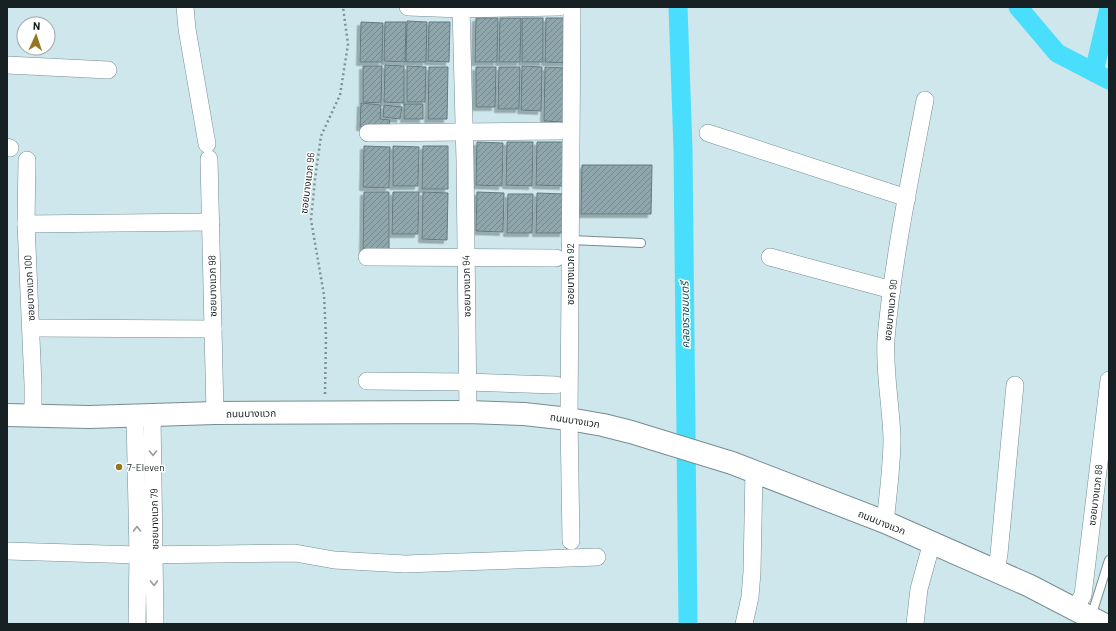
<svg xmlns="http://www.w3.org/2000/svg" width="1116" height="631" viewBox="0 0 1116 631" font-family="Barlow,'Noto Sans Thai',sans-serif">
	<defs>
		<pattern id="building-hatch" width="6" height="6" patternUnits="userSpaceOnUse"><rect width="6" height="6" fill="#8fa7ac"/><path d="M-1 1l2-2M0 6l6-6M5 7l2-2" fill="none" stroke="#74888c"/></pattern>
		<filter id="shadow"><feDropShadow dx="-3.5" dy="3.5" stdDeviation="0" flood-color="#0004"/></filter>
	</defs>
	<rect width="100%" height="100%" fill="#cde7ec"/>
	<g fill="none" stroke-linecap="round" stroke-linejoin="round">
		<!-- canal -->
		<g stroke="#49defb" stroke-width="19">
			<polyline points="678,7 683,149 688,624"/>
			<polyline points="1018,7 1057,53 1109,80"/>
			<polyline points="1094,72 1109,8"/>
		</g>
	</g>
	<!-- building -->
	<g fill="url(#building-hatch)" stroke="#637a7f" filter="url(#shadow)">
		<polygon points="476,18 498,18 497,62 475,62"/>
		<polygon points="500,18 521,18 520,62 499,62"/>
		<rect x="522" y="18" width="21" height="44"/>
		<polygon points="546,18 567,18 566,63 545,62"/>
		<polygon points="407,21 427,22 426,62 406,62"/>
		<polygon points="361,22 383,23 382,62 360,62"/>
		<polygon points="385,22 406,22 405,62 384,61"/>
		<polygon points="429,22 450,22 449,62 428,61"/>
		<polygon points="385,65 404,66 404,103 384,102"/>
		<polygon points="363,66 382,66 381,103 363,102"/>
		<polygon points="407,66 426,67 425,102 407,102"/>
		<polygon points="522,66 542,67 541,111 521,110"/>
		<polygon points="429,67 448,67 447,119 428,119"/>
		<polygon points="476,67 496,67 495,107 476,107"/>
		<polygon points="499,67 520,67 519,109 498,109"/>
		<polygon points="545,67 565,68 563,122 544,121"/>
		<polygon points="361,103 381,105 380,119 390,120 389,129 360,127"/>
		<rect x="404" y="104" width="19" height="15"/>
		<polygon points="384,105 402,107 400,119 383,117"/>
		<polygon points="477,142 503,143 502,186 476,185"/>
		<polygon points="507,142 533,142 532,186 506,185"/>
		<polygon points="537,142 564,142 563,186 536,185"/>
		<polygon points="364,146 390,147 389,188 363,187"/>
		<polygon points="393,146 419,147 418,186 393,186"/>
		<polygon points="423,146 448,146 448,189 422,189"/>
		<polygon points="582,165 652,165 651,214 581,214"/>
		<polygon points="364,192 389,192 389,249 363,249"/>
		<polygon points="393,192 419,192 418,234 392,234"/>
		<polygon points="423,192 448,193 447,240 422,239"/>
		<polygon points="477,192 504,193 503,232 476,231"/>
		<polygon points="537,193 564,194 563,233 536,233"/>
		<polygon points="508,194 533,194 532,233 507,233"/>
	</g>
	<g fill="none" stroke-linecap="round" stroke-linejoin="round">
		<defs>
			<g id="lane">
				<polyline points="570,240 641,243"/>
				<polyline points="1091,617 1109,560"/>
			</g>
			<g id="street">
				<polyline points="185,7 187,29 207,144"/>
				<polyline points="408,7 461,9 559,7"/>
				<polyline points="461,7 465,161 468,412"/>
				<polyline points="7,65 108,70"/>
				<polyline points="368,133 559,131"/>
				<polyline points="708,133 907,198"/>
				<polyline points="7,147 10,148"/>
				<polyline points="209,159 215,413"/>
				<polyline points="27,160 26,224 33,384 33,415"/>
				<polyline points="26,224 211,222"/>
				<polyline points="367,257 556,258"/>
				<polyline points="770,257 892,290"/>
				<polyline points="31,328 213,329"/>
				<polyline points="367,381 467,382 556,385"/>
				<polyline points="152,414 155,624"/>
				<polyline points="135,415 138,555 137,624"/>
				<path d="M885 522C888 495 892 466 892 438 891 405 884 372 886 339 893 259 910 179 925 100"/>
				<polyline points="571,541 569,419 572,7"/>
				<polyline points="7,551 138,555 295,553 334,560 405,564 597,557"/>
				<polyline points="996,571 999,554 1015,385"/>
				<polyline points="1075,609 1083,595 1109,380"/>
				<polyline points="744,624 750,597 752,572 754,471"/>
				<polyline points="915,624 919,589 932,542"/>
			</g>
			<polyline id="secondary" points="7,415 89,417 215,413 468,412 524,414 569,419 603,425 631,432 732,463 885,522 1030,586 1103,624"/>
		</defs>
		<!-- lane casing -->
		<use href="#lane" stroke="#768d92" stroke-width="10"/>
		<!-- street casing -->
		<use href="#street" stroke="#768d92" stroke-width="18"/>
		<!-- secondary casing -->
		<use href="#secondary" stroke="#768d92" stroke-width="24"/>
		<!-- path -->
		<polyline stroke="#7f9195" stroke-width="2.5" stroke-dasharray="2 3" stroke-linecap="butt" points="325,394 326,337 324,295 311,220 315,179 321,136 340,95 348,44 343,7"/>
		<!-- lane -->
		<use href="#lane" stroke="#fff" stroke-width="8"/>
		<!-- street -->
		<use href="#street" stroke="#fff" stroke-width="17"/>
		<!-- secondary -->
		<use href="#secondary" stroke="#fff" stroke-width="22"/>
	</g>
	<!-- one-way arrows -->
	<defs><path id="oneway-chevron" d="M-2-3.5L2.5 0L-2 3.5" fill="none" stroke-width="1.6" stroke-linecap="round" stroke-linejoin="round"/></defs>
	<g stroke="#979b9c">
		<use href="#oneway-chevron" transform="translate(153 453) rotate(89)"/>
		<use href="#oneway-chevron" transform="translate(137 529) rotate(-91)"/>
		<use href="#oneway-chevron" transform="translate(154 583) rotate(89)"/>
	</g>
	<!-- markers -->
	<circle fill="#98751f" stroke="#fff" stroke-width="1.5" cx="119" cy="467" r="4"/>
	<g text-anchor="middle" stroke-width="3" stroke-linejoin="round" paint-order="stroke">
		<!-- street labels -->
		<g font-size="10" fill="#172022" stroke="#fff">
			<text transform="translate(307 183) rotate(-83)" y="4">ซอยบางแวก 96</text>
			<text transform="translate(570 274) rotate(-90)" y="4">ซอยบางแวก 92</text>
			<text transform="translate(212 286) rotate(-91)" y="4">ซอยบางแวก 98</text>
			<text transform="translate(466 286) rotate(-91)" y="4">ซอยบางแวก 94</text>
			<text transform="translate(29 288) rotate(-93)" y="4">ซอยบางแวก 100</text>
			<text transform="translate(890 310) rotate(-84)" y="4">ซอยบางแวก 90</text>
			<text transform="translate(251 413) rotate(-1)" y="4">ถนนบางแวก</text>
			<text transform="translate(575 420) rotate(9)" y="4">ถนนบางแวก</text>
			<text transform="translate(1095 495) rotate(-83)" y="4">ซอยบางแวก 88</text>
			<text transform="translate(154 519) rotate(-91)" y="4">ซอยบางแวก 79</text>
			<text transform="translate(882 522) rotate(22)" y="4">ถนนบางแวก</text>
		</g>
		<!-- poi labels -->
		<g font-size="10" fill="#172022" stroke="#fff" text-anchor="start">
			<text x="127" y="471">7-Eleven</text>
		</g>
		<!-- water labels -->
		<g font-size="11" font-style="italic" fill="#0b4c58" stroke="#fff">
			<text transform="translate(685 315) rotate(-91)" y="4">คลองราชมนตรี</text>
		</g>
	</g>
	<!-- border -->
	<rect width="1116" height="631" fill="none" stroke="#172022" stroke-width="16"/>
	<!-- north arrow -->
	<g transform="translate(36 36) rotate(3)"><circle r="19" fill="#ffffff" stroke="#a2a6a7"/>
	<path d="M0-3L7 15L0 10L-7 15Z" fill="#98751f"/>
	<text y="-6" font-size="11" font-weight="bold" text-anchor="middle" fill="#172022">N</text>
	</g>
</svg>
